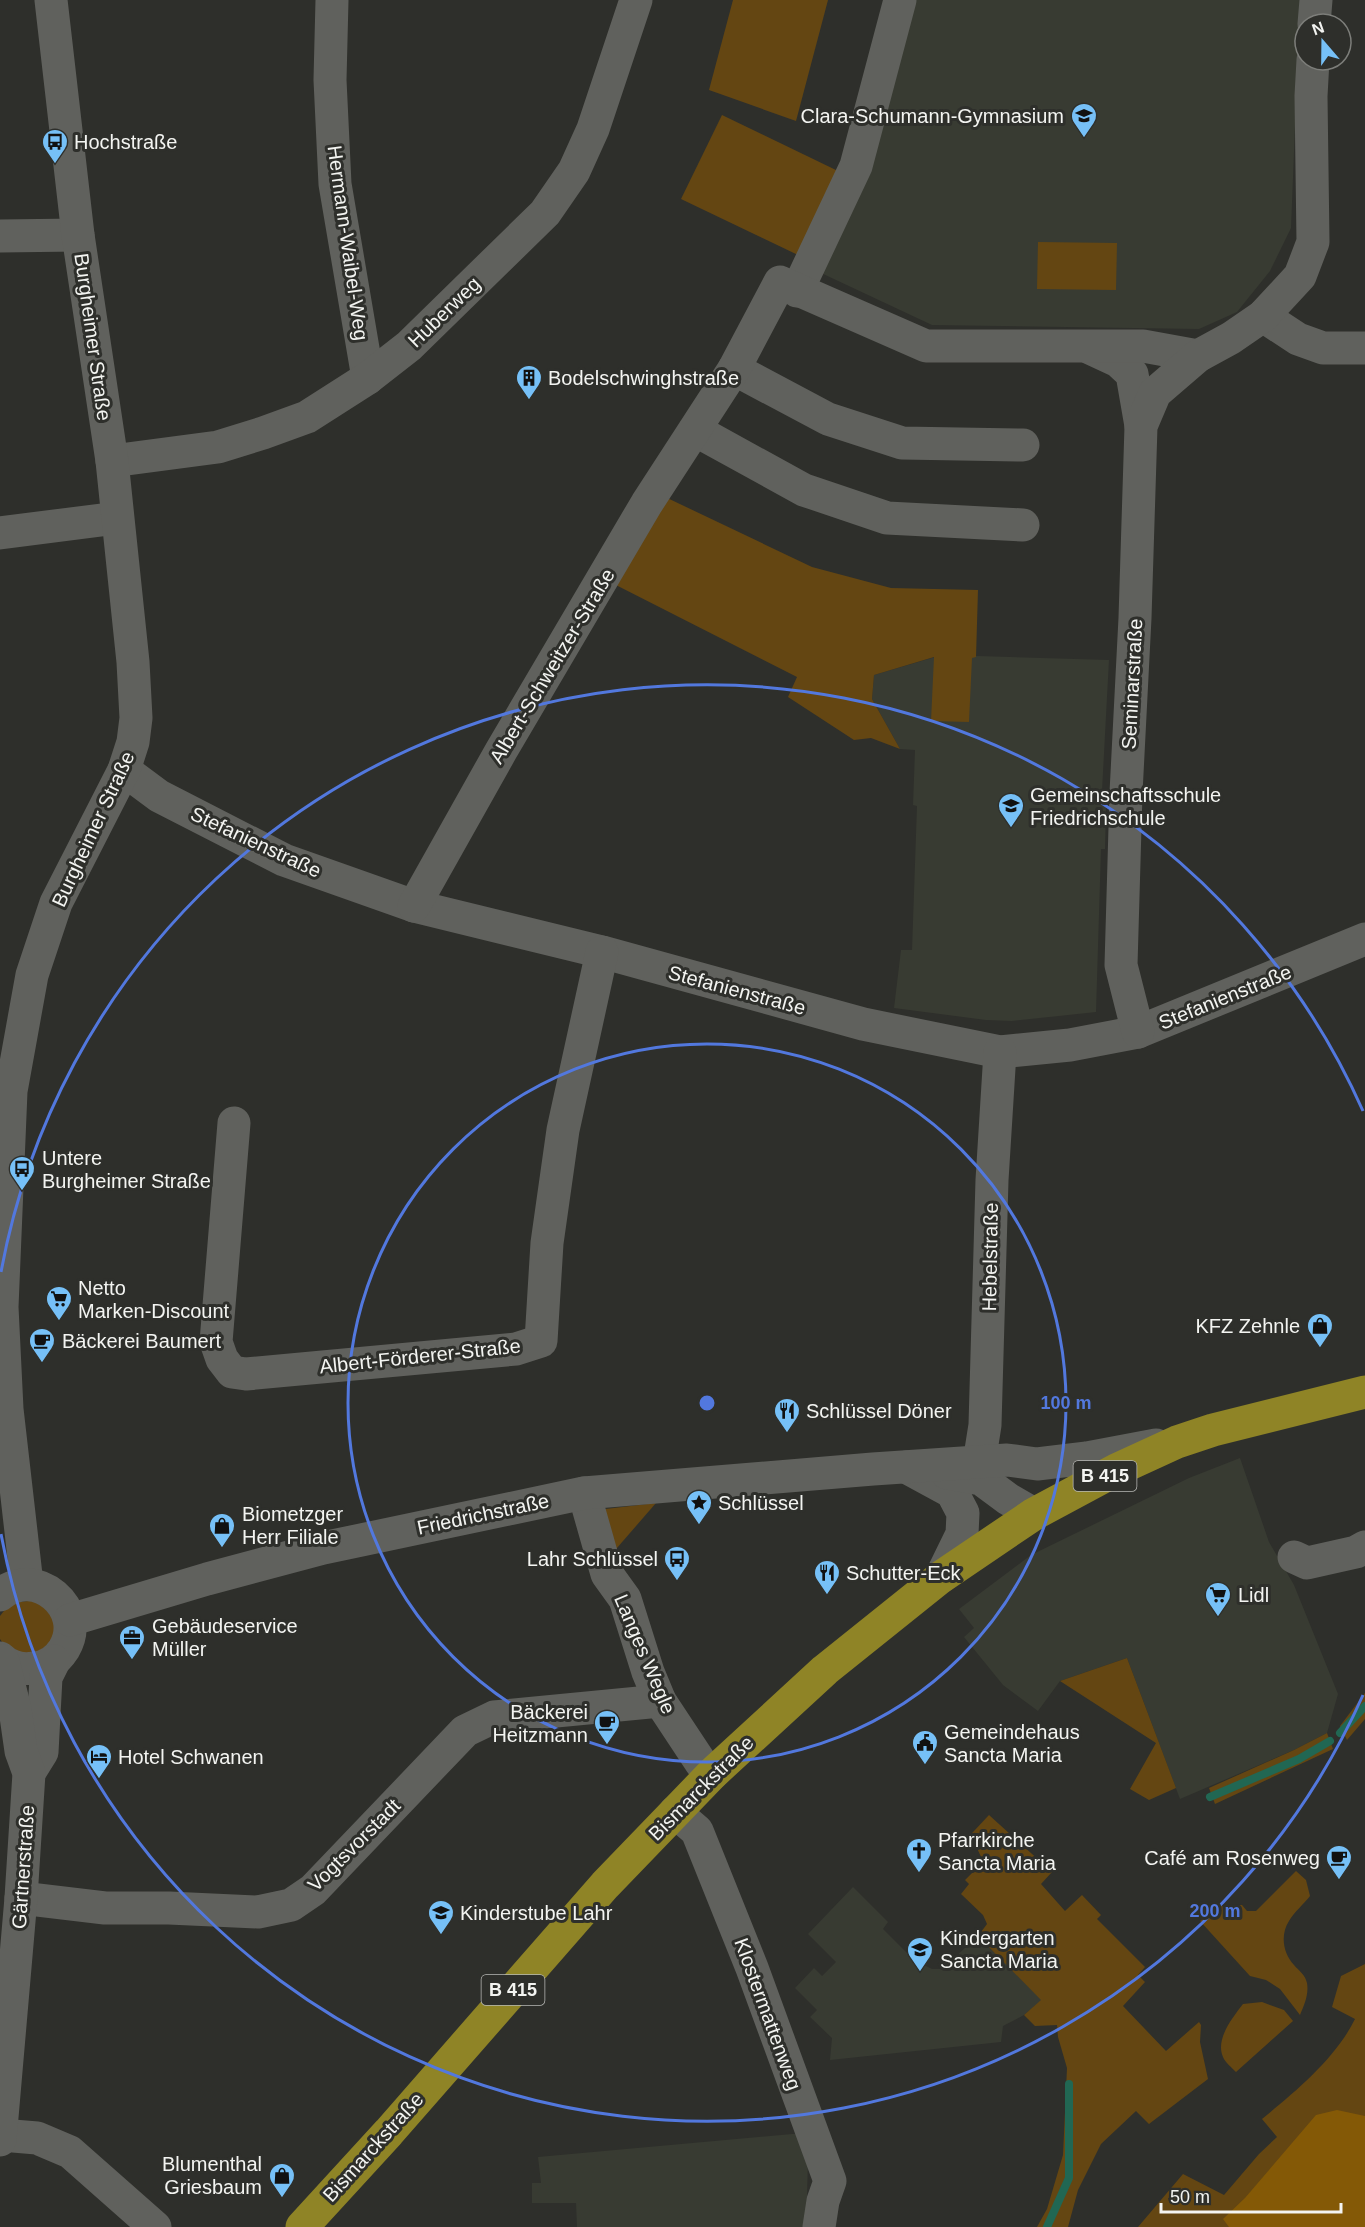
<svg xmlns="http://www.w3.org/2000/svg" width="1365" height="2227" viewBox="0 0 1365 2227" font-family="Arial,sans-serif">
	<rect width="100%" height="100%" fill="#2e2f2b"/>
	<!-- built -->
	<g fill="#383b32">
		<polygon points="910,0 1300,0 1291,228 1270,271 1237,312 1199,329 932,325 819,272"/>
		<polygon points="978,656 1109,660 1102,791 1106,809 1105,849 1101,849 1096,1012 1012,1021 986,1020 894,1008 901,950 912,950 917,806 913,805 915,750 900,749 872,699 874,675 935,657"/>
		<polygon points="1240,1458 1269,1542 1294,1585 1338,1694 1327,1733 1294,1750 1180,1799 1127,1658 1060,1681 1038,1711 1003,1685 964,1637 974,1628 959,1609 1031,1555 1189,1478"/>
		<polygon points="853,1887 888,1922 883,1929 912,1958 924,1965 932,1969 942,1969 978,1936 1042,2000 1024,2015 1003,2026 1001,2042 830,2060 832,2038 810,2017 817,2010 795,1988 814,1968 822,1976 836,1962 808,1934"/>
		<polygon points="803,2133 808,2159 807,2196 811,2227 577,2227 576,2203 532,2203 532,2183 541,2183 538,2157"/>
	</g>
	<!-- green -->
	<g fill="#644612">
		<polygon points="733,0 828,0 796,121 709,90"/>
		<polygon points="722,115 838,171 798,255 681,199"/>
		<polygon points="1038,242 1117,243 1116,290 1037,289"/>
		<polygon points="661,495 812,567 891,588 978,590 976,657 972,658 969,722 931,721 934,657 874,675 872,699 900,749 871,738 854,740 788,697 797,677 610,582"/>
		<polygon points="656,1503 610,1556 597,1510"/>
		<polygon points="38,1600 56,1622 53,1642 29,1657 4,1645 0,1639 0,1616 10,1603"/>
		<polygon points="1127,1658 1176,1788 1149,1800 1130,1789 1156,1743 1060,1681"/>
		<polygon points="1365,1693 1365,1719 1347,1740 1340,1726"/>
		<polygon points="1327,1733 1333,1749 1215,1804 1209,1788 1294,1750"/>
		<polygon points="989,1815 1052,1872 1041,1884 1065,1911 1082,1895 1101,1915 1097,1919 1145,1967 1138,1975 1145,1982 1123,2006 1166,2051 1199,2022 1201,2025 1200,2042 1208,2079 1149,2124 1136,2111 1101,2144 1078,2190 1068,2227 1037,2227 1047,2209 1063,2155 1067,2068 1058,2037 1057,2025 1035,2026 1024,2015 1041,2000 978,1936 987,1924 983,1915 961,1894 969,1884 965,1880 979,1866 982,1859 976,1846 968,1844 959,1847"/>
		<path d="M1296 1871 1306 1880 1310 1896C1304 1904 1294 1912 1289 1921 1280 1935 1283 1953 1294 1965 1299 1971 1305 1974 1307 1983 1309 1995 1304 2005 1300 2015L1280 1989 1266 1980 1250 1976 1200 1921 1220 1904 1229 1912 1236 1905H1242L1247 1911H1256Z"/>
		<path d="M1365 1964V2227H1138L1183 2174 1224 2195 1259 2154 1277 2137 1262 2119C1295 2092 1336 2058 1355 2019L1332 2007 1341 1976Z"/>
		<path d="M1262 2002 1284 2010 1293 2021 1236 2072C1232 2068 1225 2062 1223 2057 1215 2039 1233 2017 1243 2004Z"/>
	</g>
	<!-- forest -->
	<polygon fill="#845906" points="1337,2110 1365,2116 1365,2227 1229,2227 1223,2219 1245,2198 1316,2115"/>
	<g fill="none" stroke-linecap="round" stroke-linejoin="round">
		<!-- stream -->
		<g stroke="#216753" stroke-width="8">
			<polyline points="1340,1733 1365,1706"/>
			<polyline points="1210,1797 1299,1759 1330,1741"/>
			<polyline points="1047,2227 1069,2178 1069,2084"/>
		</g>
		<!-- minor -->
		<g stroke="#60615d" stroke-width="33">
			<polyline points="332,0 330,80 335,184 368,378"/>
			<polyline points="1314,24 1316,0"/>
			<polyline points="0,236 78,235"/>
			<polyline points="797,291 856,166 900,0"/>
			<polyline points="1263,316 1298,339 1323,348 1365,348"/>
			<polyline points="1090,348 1118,361 1132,374 1141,426"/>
			<polyline points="734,369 828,419 902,443 1023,445"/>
			<polyline points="695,430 804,490 887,518 1023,525"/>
			<polyline points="112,461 218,447 263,433 307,417 368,378 409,346 545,213 574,171 593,129 636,0"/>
			<polyline points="0,533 117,518"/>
			<polyline points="124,770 159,796 284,860 414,906 602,952 863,1024 1000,1052 1070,1045 1138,1032 1365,939"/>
			<polyline points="414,906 501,751 647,503 734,369 780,282 926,346 1143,346 1198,356"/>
			<polyline points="1138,1032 1121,965 1126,793 1135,618 1141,426 1155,393 1198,356 1231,338 1263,316 1300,276 1313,242 1311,96 1313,60"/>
			<polyline points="234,1123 216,1342 222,1359 232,1372 246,1374 516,1349 541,1341 547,1243 563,1130 602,952"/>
			<polyline points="979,1463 985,1425 992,1180 1000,1052"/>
			<polyline points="906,1467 952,1492 963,1513 962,1534 941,1577"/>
			<polyline points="947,1473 981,1479 1008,1499 1034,1514"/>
			<polyline points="584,1493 607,1574 625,1599 648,1672 660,1701 701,1763 712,1774"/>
			<polyline points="1294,1557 1307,1563 1356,1552 1365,1547"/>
			<polyline points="27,1584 7,1409 2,1307 11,1091 32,975 56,903 124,770 133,742 136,718 133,662 112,461 78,235 51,0"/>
			<path d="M0 1595C35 1564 88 1609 64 1649 57 1660 47 1667 34 1668 22 1670 9 1667 0 1658"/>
			<polyline points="70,1620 207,1579 323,1548 584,1493 873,1469 1007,1460 1037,1464 1087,1458 1156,1445"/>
			<polyline points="29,1773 42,1752 46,1677 54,1661"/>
			<polyline points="675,1812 697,1831 752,1968 830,2181 823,2201 819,2227"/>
			<polyline points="21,1898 105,1908 169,1908 258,1912 291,1905 313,1890 465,1731 494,1717 660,1701"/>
			<polyline points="1,2135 37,2138 70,2152 155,2227"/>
			<polyline points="0,2140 21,1898 29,1773 21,1751 15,1709 3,1661"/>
		</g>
		<!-- major -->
		<polyline stroke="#8f8426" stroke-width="33" points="302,2227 389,2132 605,1885 712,1774 825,1670 941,1577 1034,1514 1116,1470 1177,1442 1213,1430 1365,1392"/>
	</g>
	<!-- distance rings -->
	<g fill="none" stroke="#5278de" stroke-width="3">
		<circle cx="707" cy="1403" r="359"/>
		<path d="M1363 1695A718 718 0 0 1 1 1534M1 1272A718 718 0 0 1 1363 1111"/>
	</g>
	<!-- icons -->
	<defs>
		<symbol id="school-pin" viewBox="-11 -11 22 30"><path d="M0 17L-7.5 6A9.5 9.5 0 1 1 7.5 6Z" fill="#76c0f7" stroke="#2e2f2b"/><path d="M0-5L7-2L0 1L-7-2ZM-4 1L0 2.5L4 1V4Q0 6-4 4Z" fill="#111"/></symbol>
		<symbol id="bus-pin" viewBox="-11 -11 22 30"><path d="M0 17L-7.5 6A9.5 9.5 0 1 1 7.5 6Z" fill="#76c0f7" stroke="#2e2f2b"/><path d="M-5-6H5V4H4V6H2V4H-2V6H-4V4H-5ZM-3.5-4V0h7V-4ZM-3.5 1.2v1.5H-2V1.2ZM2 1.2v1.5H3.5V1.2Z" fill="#111"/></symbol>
		<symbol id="building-pin" viewBox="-11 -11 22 30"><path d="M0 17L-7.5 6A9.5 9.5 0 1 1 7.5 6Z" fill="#76c0f7" stroke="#2e2f2b"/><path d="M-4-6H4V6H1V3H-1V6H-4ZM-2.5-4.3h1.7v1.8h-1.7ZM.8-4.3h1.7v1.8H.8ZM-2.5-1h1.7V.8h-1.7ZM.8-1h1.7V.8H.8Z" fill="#111"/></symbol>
		<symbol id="supermarket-pin" viewBox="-11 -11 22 30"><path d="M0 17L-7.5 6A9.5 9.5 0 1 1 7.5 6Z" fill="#76c0f7" stroke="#2e2f2b"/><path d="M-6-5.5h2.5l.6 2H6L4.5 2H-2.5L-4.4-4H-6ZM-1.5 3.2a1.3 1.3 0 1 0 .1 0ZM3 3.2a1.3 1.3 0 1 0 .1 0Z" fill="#111"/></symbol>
		<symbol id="shop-pin" viewBox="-11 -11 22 30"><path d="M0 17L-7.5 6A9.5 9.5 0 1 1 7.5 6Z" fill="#76c0f7" stroke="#2e2f2b"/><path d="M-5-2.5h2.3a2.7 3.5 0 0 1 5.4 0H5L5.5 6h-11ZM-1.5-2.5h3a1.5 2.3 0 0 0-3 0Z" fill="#111"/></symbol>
		<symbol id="cafe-pin" viewBox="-11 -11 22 30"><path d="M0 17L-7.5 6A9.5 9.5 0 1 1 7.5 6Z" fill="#76c0f7" stroke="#2e2f2b"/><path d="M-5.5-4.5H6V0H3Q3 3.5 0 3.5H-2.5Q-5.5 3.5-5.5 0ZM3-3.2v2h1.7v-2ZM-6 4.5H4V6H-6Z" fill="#111"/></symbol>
		<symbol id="restaurant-pin" viewBox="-11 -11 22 30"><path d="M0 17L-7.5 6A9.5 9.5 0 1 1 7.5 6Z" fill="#76c0f7" stroke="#2e2f2b"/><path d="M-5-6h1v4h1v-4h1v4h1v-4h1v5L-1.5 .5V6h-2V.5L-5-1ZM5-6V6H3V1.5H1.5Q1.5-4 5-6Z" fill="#111"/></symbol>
		<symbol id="sight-pin" viewBox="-11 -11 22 30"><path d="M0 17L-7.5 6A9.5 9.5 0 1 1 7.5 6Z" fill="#76c0f7" stroke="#2e2f2b"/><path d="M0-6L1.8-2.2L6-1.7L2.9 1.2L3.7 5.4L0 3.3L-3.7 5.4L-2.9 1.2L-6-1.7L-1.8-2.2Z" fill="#111"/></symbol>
		<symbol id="office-pin" viewBox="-11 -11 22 30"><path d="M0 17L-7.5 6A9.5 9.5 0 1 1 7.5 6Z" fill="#76c0f7" stroke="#2e2f2b"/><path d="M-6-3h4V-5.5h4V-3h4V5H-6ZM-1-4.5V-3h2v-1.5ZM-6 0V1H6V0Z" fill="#111"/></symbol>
		<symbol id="civic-pin" viewBox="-11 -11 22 30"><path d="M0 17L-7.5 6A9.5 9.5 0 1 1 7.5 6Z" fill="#76c0f7" stroke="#2e2f2b"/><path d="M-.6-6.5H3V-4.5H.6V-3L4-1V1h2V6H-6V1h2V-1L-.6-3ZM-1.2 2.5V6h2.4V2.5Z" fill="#111"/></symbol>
		<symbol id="hotel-pin" viewBox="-11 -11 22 30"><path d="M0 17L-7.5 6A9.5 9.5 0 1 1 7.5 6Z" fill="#76c0f7" stroke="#2e2f2b"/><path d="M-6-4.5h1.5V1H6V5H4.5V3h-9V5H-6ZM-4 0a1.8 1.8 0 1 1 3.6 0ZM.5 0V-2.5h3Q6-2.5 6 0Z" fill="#111"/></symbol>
		<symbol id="church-pin" viewBox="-11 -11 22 30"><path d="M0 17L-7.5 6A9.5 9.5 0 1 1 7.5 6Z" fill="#76c0f7" stroke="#2e2f2b"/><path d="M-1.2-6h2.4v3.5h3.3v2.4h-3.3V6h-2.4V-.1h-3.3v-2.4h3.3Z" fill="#111"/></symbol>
	</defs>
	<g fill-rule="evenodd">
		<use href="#school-pin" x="1069" y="101" width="30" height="40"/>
		<use href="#bus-pin" x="40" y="127" width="30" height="40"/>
		<use href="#building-pin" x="514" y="363" width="30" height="40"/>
		<use href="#school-pin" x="996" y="791" width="30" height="40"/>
		<use href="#bus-pin" x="7" y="1154" width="30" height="40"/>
		<use href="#supermarket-pin" x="44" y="1284" width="30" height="40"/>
		<use href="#shop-pin" x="1305" y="1311" width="30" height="40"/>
		<use href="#cafe-pin" x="27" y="1326" width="30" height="40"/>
		<use href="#restaurant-pin" x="772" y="1396" width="30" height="40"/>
		<use href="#sight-pin" x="684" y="1488" width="30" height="40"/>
		<use href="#shop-pin" x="207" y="1511" width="30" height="40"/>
		<use href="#bus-pin" x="662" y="1544" width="30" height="40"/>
		<use href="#restaurant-pin" x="812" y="1558" width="30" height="40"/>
		<use href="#supermarket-pin" x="1203" y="1580" width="30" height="40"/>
		<use href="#office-pin" x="117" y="1623" width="30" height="40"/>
		<use href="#cafe-pin" x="592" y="1708" width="30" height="40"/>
		<use href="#civic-pin" x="910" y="1728" width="30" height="40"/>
		<use href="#hotel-pin" x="84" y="1742" width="30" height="40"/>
		<use href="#church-pin" x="904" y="1836" width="30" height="40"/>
		<use href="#cafe-pin" x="1324" y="1843" width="30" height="40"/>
		<use href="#school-pin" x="426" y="1898" width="30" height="40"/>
		<use href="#school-pin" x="905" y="1935" width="30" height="40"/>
		<use href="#shop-pin" x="267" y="2161" width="30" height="40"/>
	</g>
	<g text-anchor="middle" stroke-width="6" stroke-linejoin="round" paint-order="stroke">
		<!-- shield labels -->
		<g fill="#2e2f2b" stroke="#b8b9b6" stroke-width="1.5">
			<rect x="1073.5" y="1461" width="63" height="30" rx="4.5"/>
			<rect x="481.5" y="1975" width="63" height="30" rx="4.5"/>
		</g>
		<g font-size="18" font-weight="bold" fill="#f3f4f1">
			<text x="1105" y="1482">B 415</text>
			<text x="513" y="1996">B 415</text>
		</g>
		<!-- poi labels -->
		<g font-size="20" fill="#f3f4f1" stroke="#2e2f2b" text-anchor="start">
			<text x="1064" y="123" text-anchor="end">Clara-Schumann-Gymnasium</text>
			<text x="74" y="149">Hochstraße</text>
			<text x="548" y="385">Bodelschwinghstraße</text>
			<text x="1030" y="802">Gemeinschaftsschule<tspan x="1030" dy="23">Friedrichschule</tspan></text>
			<text x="42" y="1165">Untere<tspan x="42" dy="23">Burgheimer Straße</tspan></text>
			<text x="78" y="1295">Netto<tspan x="78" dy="23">Marken-Discount</tspan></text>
			<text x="1300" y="1333" text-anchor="end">KFZ Zehnle</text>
			<text x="62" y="1348">Bäckerei Baumert</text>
			<text x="806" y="1418">Schlüssel Döner</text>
			<text x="718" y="1510">Schlüssel</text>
			<text x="242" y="1521">Biometzger<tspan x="242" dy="23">Herr Filiale</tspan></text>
			<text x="658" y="1566" text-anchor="end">Lahr Schlüssel</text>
			<text x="846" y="1580">Schutter-Eck</text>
			<text x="1238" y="1602">Lidl</text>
			<text x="152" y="1633">Gebäudeservice<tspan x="152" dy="23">Müller</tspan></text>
			<text x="588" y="1719" text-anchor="end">Bäckerei<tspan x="588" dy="23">Heitzmann</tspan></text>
			<text x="944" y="1739">Gemeindehaus<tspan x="944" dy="23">Sancta Maria</tspan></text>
			<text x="118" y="1764">Hotel Schwanen</text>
			<text x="938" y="1847">Pfarrkirche<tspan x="938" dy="23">Sancta Maria</tspan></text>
			<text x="1320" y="1865" text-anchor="end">Café am Rosenweg</text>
			<text x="460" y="1920">Kinderstube Lahr</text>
			<text x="940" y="1945">Kindergarten<tspan x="940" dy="23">Sancta Maria</tspan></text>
			<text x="262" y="2171" text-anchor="end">Blumenthal<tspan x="262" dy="23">Griesbaum</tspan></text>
		</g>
		<!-- street labels -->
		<g font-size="20" fill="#f3f4f1" stroke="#2e2f2b">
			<text transform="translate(348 243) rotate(82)" y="7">Hermann-Waibel-Weg</text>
			<text transform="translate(444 312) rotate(-44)" y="7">Huberweg</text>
			<text transform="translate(93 337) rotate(82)" y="7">Burgheimer Straße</text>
			<text transform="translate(552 666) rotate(-59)" y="7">Albert-Schweitzer-Straße</text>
			<text transform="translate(1132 684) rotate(-87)" y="7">Seminarstraße</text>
			<text transform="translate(93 829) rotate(-65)" y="7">Burgheimer Straße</text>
			<text transform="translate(256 842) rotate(25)" y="7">Stefanienstraße</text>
			<text transform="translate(737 990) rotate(15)" y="7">Stefanienstraße</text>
			<text transform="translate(1225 997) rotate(-22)" y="7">Stefanienstraße</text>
			<text transform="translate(990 1257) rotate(-89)" y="7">Hebelstraße</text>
			<text transform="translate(420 1356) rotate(-6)" y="7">Albert-Förderer-Straße</text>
			<text transform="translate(483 1514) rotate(-12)" y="7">Friedrichstraße</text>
			<text transform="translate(645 1654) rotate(67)" y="7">Langes Wegle</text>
			<text transform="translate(701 1788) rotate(-45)" y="7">Bismarckstraße</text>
			<text transform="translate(354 1845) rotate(-45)" y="7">Vogtsvorstadt</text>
			<text transform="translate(23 1867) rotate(-86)" y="7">Gärtnerstraße</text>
			<text transform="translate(768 2014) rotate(70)" y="7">Klostermattenweg</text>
			<text transform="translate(373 2147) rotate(-48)" y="7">Bismarckstraße</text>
		</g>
	</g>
	<circle cx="707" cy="1403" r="9" fill="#5278de" stroke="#2e2f2b" stroke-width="3"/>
	<g font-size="18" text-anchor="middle" font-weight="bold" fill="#5278de" stroke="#2e2f2b" stroke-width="6" stroke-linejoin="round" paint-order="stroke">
		<text x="1066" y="1409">100 m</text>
		<text x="1215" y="1917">200 m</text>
	</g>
	<!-- north arrow -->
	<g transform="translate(1323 42) rotate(340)"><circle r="28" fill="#2e2f2b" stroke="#7d7e7a" stroke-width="1.5"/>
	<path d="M0-4.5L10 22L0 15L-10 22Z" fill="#76c0f7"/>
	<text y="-9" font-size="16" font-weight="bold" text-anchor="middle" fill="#f3f4f1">N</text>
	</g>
	<!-- scale -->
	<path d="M1161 2203v9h180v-9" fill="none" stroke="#f3f4f1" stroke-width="3"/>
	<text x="1170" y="2203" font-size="18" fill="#f3f4f1" stroke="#2e2f2b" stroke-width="4.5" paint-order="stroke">50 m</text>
</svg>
